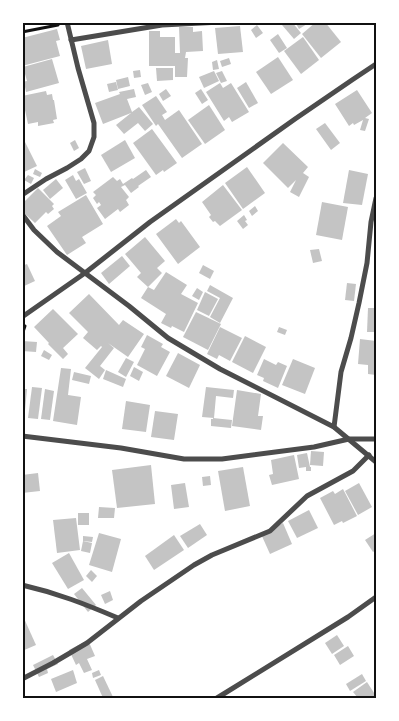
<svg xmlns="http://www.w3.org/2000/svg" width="399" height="721" viewBox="0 0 399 721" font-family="'Open Sans',sans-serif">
	<rect width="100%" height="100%" fill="#fff"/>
	<!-- building -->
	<g fill="#c4c4c4">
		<polygon points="285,22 292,22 301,33 294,39 282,25"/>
		<polygon points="295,22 306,22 307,24 299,29"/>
		<polygon points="316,22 325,22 341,42 321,58 302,34"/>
		<polygon points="257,25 263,33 256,38 251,30"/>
		<polygon points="240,26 243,52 218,54 215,28"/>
		<polygon points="179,27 193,27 193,32 202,31 203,51 186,52 185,58 188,58 187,77 175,77 175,66 149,66 149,31 160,31 160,37 175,37 175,53 180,53"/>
		<polygon points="57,29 60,40 56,41 60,56 22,66 22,38"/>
		<polygon points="278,34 287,48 279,53 270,40"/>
		<polygon points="303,37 319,60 301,74 284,51"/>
		<polygon points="108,40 112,64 86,69 81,46"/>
		<polygon points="278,57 293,80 271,94 256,72"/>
		<polygon points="229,58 231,64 222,67 220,61"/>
		<polygon points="52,59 59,83 26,92 25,87 23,88 22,86 22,82 27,81 23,67"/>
		<polygon points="217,60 219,69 213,70 212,62"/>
		<polygon points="156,68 173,68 173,80 157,81"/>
		<polygon points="140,70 141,77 134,78 133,71"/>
		<polygon points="214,71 219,81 204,88 199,77"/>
		<polygon points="222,71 227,81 221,83 216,73"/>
		<polygon points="128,77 130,86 118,89 116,80"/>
		<polygon points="116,82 118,90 109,92 107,84"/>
		<polygon points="246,82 258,103 249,108 237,88"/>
		<polygon points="148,83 152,92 145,95 141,85"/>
		<polygon points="220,83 223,88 231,83 249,112 232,122 229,117 224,121 206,92"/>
		<polygon points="134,89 136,97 127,99 132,112 139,107 153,124 145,131 138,123 124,134 116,125 131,113 103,124 95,103 120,94 119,92"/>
		<polygon points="166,89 171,96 163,101 159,94"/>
		<polygon points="201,89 208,100 202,104 195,93"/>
		<polygon points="357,90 372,113 365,118 369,119 365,131 360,130 363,120 354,125 353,123 349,126 335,104"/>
		<polygon points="46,91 47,95 52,94 53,100 54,100 57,119 53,120 54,123 38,126 38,122 28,124 22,96"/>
		<polygon points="156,96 167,112 162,115 165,120 179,110 202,144 182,158 158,124 156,126 142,105"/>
		<polygon points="209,105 225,130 205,144 188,120"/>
		<polygon points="325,123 340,143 331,150 316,129"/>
		<polygon points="152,129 177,163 164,172 163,170 156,175 133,143"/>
		<polygon points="24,140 37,166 22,173 22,141"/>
		<polygon points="75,140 79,148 74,151 70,143"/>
		<polygon points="125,140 135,158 111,172 101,155"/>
		<polygon points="283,143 308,167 303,173 309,177 299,197 290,192 296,180 288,188 263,163"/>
		<polygon points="247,167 265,193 243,209 225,183"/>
		<polygon points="85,168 91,181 84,184 77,172"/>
		<polygon points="35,169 42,173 40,177 33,174"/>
		<polygon points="146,170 151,177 138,186 139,187 131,193 125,185 121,187 129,197 126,200 129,205 120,212 118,209 105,219 97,208 101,205 99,202 97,204 93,198 96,195 93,192 113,177 117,181 120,179 123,184 132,178 133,179"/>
		<polygon points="349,170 368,174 362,205 343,203"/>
		<polygon points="28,175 34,178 31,184 24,180"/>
		<polygon points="73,175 76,181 79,179 87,193 76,199 65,180"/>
		<polygon points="56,179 63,188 50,199 43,190"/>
		<polygon points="223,185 242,210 220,226 215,221 213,222 209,217 211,215 202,202"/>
		<polygon points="38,188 54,204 52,206 54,209 48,214 46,212 35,223 22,211 22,204"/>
		<polygon points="86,195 103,224 82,237 86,243 67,255 47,226 61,216 58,212"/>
		<polygon points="322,202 348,207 342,240 316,235"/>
		<polygon points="255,206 258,211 252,216 249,211"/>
		<polygon points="244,215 247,220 245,221 248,225 243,229 237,221"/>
		<polygon points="176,219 179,223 181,221 200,247 178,264 156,234"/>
		<polygon points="145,237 165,261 157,268 162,273 148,287 154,290 166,272 187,285 181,294 198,303 184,332 172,326 171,328 161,323 166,314 141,298 148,287 137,277 141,273 125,254"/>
		<polygon points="319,249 322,261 313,263 310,250"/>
		<polygon points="122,256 130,266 109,284 101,273"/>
		<polygon points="27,264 35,281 22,287 22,266"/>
		<polygon points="203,265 214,271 210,279 199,273"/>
		<polygon points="347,283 356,284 354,301 345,300"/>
		<polygon points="210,285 233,298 220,323 210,317 220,298 207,291"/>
		<polygon points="197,288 203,292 199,300 192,296"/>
		<polygon points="205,292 218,299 209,316 197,310"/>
		<polygon points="89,294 119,325 123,320 144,334 128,357 108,343 114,348 100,366 105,370 99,379 85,368 102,347 101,346 97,350 83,338 88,332 69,313"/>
		<polygon points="368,308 376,308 376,332 367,332"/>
		<polygon points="53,309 78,334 63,348 68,354 63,359 48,344 49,343 34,327"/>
		<polygon points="196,312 221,324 208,350 183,337"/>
		<polygon points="220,327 242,338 230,361 219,355 217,359 207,354"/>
		<polygon points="279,327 287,330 285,335 277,332"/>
		<polygon points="147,335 163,344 161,347 170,352 157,376 137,365 145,349 141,347"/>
		<polygon points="245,336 266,347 253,373 232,362"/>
		<polygon points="360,339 376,341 376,375 368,374 368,365 358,364"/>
		<polygon points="22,341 37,342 36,352 22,351"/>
		<polygon points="44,350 52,355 49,360 41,356"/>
		<polygon points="178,353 200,365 189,388 166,376"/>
		<polygon points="126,358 134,362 126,377 118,372"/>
		<polygon points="264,359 276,365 278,362 287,366 278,388 263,381 264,378 257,375"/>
		<polygon points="293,359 315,368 305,394 282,385"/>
		<polygon points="134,367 143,372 139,381 130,376"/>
		<polygon points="61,368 71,369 68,395 81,397 77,425 53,421"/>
		<polygon points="106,370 126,379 123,387 103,379"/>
		<polygon points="74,372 91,376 89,384 72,380"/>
		<polygon points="32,387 42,388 38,419 28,418"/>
		<polygon points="206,387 234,390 233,398 216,396 214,418 202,417"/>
		<polygon points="22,389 27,389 24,421 22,421"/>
		<polygon points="45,389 54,391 50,420 41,419"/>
		<polygon points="237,390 261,394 258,416 263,416 261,430 232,426"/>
		<polygon points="126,401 150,405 146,432 122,429"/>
		<polygon points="155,411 178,414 174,440 151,437"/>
		<polygon points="213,418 232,420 231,428 211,426 211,419 213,419"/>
		<polygon points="311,451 324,452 323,466 310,465"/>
		<polygon points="307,453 310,467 311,467 311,471 306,471 306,467 299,468 297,455"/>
		<polygon points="294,455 299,479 272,485 269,475 273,474 271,460"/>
		<polygon points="151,465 155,504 117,508 112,470"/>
		<polygon points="243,467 250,506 225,511 218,471"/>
		<polygon points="38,473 40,491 22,493 22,475"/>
		<polygon points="210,476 211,485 203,486 202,477"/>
		<polygon points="185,483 189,507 174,509 171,485"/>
		<polygon points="359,483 372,507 358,515 345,491"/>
		<polygon points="343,489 357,516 343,523 342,521 334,525 320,498 333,491 335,494"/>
		<polygon points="99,507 115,508 114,518 98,518"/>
		<polygon points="309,510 318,528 297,538 288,521"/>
		<rect x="78" y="513" width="11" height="12"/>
		<polygon points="76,518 80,550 57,553 53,520"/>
		<polygon points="283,523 292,544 270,554 261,534"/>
		<polygon points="200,524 207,535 188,548 180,536"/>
		<polygon points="99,533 121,539 112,572 89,565"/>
		<polygon points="376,533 376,550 373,552 365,540"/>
		<polygon points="174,535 184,550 154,570 145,556"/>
		<polygon points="83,536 93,537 92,542 83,541"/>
		<polygon points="83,541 92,543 90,553 81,551"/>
		<polygon points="69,553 84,580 68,589 52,563"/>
		<polygon points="91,570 97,576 92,582 86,576"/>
		<polygon points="82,588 96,605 88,612 74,594"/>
		<polygon points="110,591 113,600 105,604 101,595"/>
		<polygon points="22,614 36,645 22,651"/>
		<polygon points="337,635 344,646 332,654 325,643"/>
		<polygon points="88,640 95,656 87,659 92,670 84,673 79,663 76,665 69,650"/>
		<polygon points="348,646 354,656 340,665 334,655"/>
		<polygon points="53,655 58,664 47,669 48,673 39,677 33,665"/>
		<polygon points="73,670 77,683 56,692 51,679"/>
		<polygon points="99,670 101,675 93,678 92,673"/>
		<polygon points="362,674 366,681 350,691 346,684"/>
		<polygon points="103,676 113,697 108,698 103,698 95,680"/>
		<polygon points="367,682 376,696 376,698 358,698 353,692"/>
	</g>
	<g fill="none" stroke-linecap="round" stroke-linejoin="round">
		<!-- path -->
		<g stroke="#111" stroke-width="3">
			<polyline points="22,32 58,25"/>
			<polyline points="22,335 25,326"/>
		</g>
		<!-- minor -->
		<g stroke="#4c4c4c" stroke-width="5">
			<polyline points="71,40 162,25 221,22"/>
			<polyline points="22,195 46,179 67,168 81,159 89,151 94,137 94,123 78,68 67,22"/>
			<polyline points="22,214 34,230 57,252 129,306 168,338 220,369 334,427 376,462"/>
			<polyline points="22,317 85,273 150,222 295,119 352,80 376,64"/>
			<polyline points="334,427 341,372 351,338 359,303 367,263 371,222 376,198"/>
			<polyline points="22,436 121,448 184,459 222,459 314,447 349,439 376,439"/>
			<path d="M22 585C57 593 85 604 118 618"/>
			<polyline points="22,679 53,663 87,643 141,601 194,565 212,555 270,531 307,496 353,471 369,455"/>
			<polyline points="217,698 348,617 376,597"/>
		</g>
	</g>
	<!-- border -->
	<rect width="399" height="721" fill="none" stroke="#ffffff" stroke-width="48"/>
	<rect x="24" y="24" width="351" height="673" fill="none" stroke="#111" stroke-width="2"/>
</svg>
